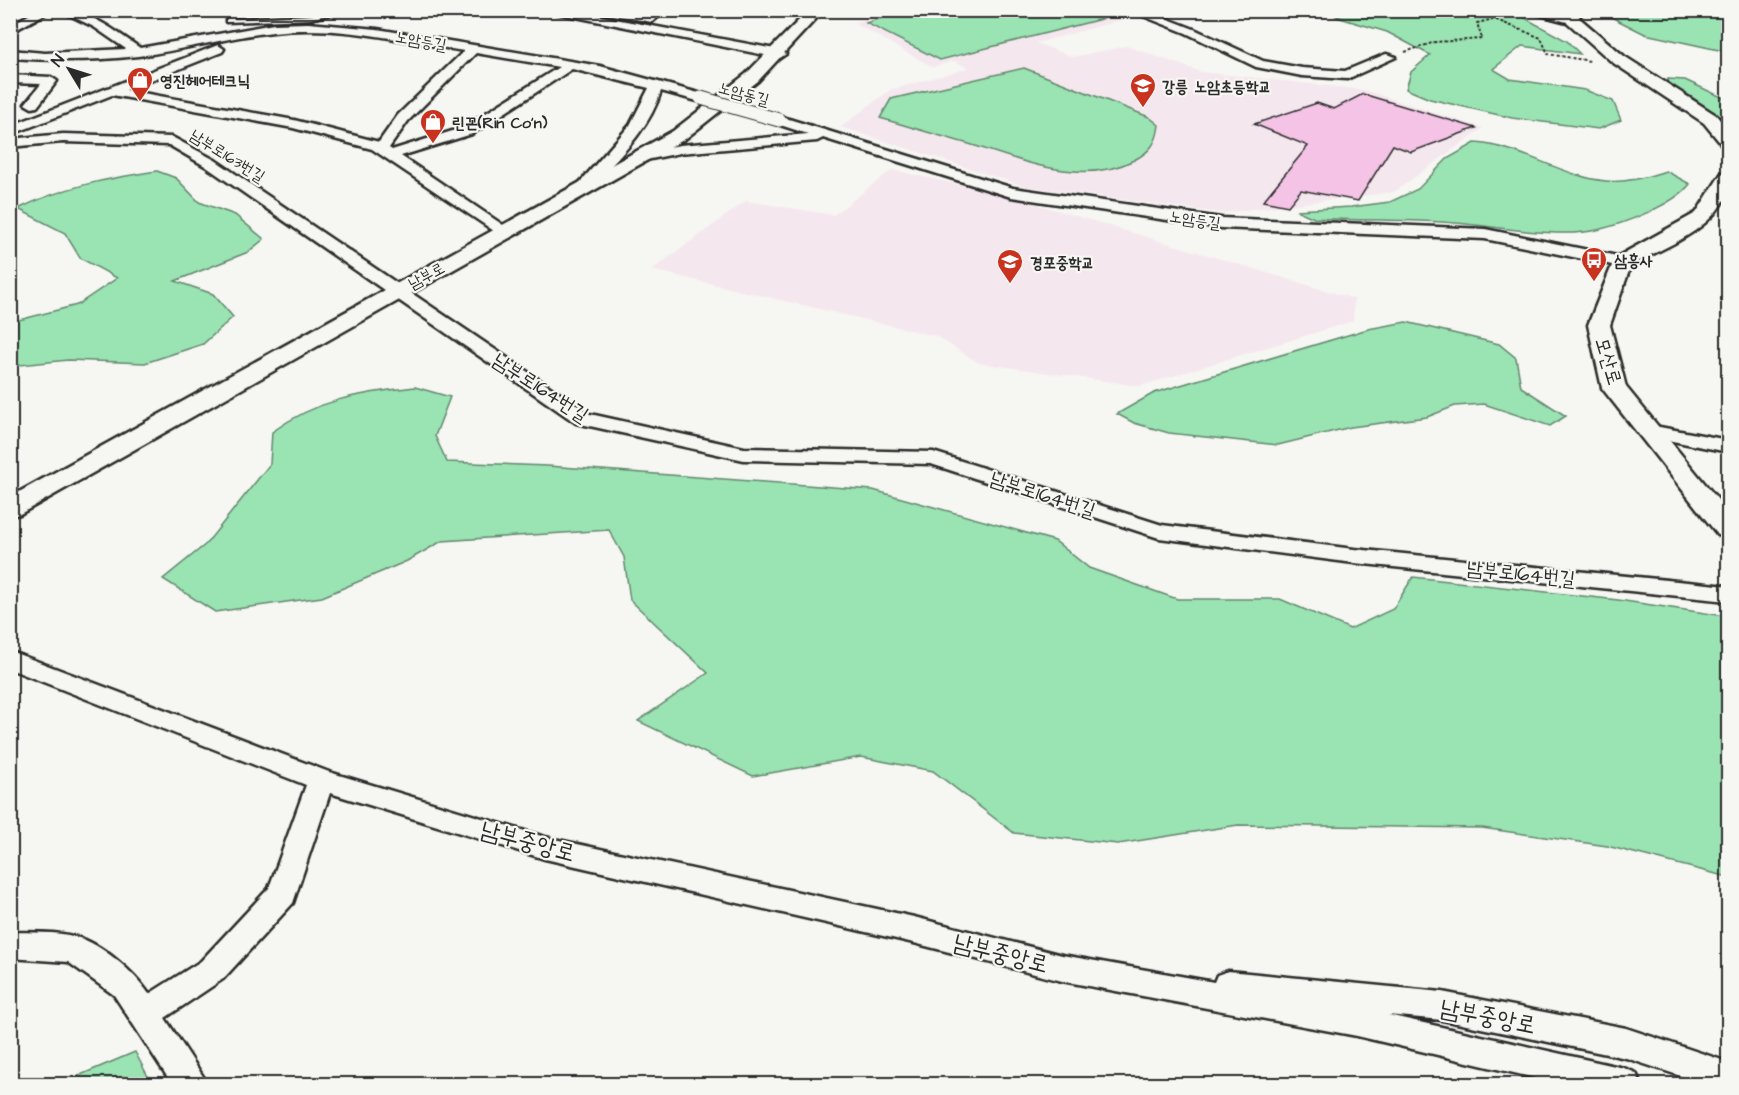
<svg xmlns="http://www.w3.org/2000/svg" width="1739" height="1095" viewBox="0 0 1739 1095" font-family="'Architects Daughter','Poor Story',sans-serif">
	<rect width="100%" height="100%" fill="#f6f6f2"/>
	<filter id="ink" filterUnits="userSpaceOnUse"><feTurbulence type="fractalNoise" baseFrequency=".0167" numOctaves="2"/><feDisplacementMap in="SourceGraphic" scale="12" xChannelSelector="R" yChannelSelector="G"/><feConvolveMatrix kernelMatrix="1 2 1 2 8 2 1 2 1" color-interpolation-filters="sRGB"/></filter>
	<g filter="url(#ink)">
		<!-- built -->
		<g fill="#f5e7ee">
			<polygon points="893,10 1127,10 1140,15 1036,43 1073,57 1126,46 1201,72 1364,90 1483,128 1394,192 1220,213 1024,186 841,127 890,90 969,68 954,61 933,67 854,23"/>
			<polygon points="892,170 1006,195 1354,299 1353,321 1140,386 979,363 936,336 652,270 746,201 834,215"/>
		</g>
		<!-- green -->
		<g fill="#9ae3b2" stroke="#62876e" stroke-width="1.5">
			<polygon points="907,10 1111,10 1121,14 940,60 866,23"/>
			<polygon points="1356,10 1440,16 1436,11 1500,11 1523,17 1567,41 1580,54 1522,46 1493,69 1510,79 1585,90 1613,101 1621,120 1599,129 1512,118 1430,99 1406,89 1411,72 1430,55 1387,32 1336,17"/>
			<polygon points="1599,11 1723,11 1728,15 1728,52 1645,34"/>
			<path d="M1024 68 1149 117 1159 125C1157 143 1150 152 1134 160 1082 187 1021 160 969 144 939 136 910 127 880 118L891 99Z"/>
			<polygon points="1668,79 1685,80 1728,100 1728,122 1690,96 1665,85"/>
			<path d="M1475 143C1521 146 1563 177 1606 181 1625 183 1648 177 1666 171L1690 184C1674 205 1623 224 1597 230 1560 239 1495 226 1456 223 1409 219 1361 221 1314 218L1296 210 1351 207 1390 202 1418 189 1447 159Z"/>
			<path d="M157 171 176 178 199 202 235 215 264 239 248 252 175 281 213 294 233 317 203 344 145 363 68 360 11 366V322L77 305 117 278 80 258 65 233 18 209C62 187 109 178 157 171Z"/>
			<polygon points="1406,322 1499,344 1516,358 1521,387 1566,416 1550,426 1484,404 1455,406 1427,417 1351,427 1278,445 1169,433 1134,423 1117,414 1154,393 1368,329"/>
			<path d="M415 387 450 397 435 436 447 462 548 466 873 490 1055 541 1089 568 1177 599H1280L1350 629 1393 609 1413 577 1618 600 1725 616 1728 618V877L1607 846 1482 828 1238 825 1118 844 1014 833 933 771 861 757 753 776 638 721 708 673 630 600 624 557 609 530 442 541 407 561 322 597 215 612 163 579 206 544 270 464 272 432C317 399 361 393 415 387Z"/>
			<polygon points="135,1052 152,1084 59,1084"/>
		</g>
		<!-- building -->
		<polygon fill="#f4c3e5" stroke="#2b2b2b" stroke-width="1.5" points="1363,94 1476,128 1411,152 1393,145 1358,201 1301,190 1288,206 1263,201 1308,146 1254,124 1317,103 1334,109"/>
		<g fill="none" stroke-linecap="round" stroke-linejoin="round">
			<defs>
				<g id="service">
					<polygon points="235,10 240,10 233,19 310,15 336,10 349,10 310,19 226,22 226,20"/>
					<polygon points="585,10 601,10 651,18 660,10 666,10 652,22"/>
					<polygon points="1728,195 1728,199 1712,205 1708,203"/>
				</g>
				<g id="minor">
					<polygon points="38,10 52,10 10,33 10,25"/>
					<path d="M59 10C90 10 115 31 140 48L274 24 308 23 377 29 600 66 706 95 708 98 701 102 661 91C649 131 616 160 588 190L583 191 576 187 630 125 649 88 572 69 472 134 401 156 509 229 511 232 503 237 372 149 293 128 112 95 10 135V126L218 45 224 49 222 52 126 90 294 120 379 142 398 115 464 51C402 41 336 24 273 32 228 37 184 50 138 56 96 61 52 61 10 58V50L45 53 126 49 94 27ZM476 53 559 67 462 128 392 150 389 148 408 121Z"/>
					<polygon points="541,10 567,10 780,50 786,54 780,58"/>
					<polygon points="1128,10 1145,10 1194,29 1263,61 1302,68 1345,71 1386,54 1396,57 1347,79 1302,76 1256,67 1186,33"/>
					<polygon points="1573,10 1584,10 1576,21 1572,22 1566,19"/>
					<polygon points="10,75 51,77 57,81 37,107 32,108 25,104 41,84 10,83"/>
					<polygon points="779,116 1013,188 1221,218 1485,229 1622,257 1630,262 1622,267 1485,239 1221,228 1011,197 823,138 817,141 680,153 636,162 629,158 631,155 680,145 808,134 774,123 772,120"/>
					<polygon points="63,134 172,137 215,160 590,414 744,448 933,452 1162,525 1354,549 1728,586 1728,601 1354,563 1159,538 931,464 744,460 576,423 205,166 169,145 63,142 10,147 10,139"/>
					<polygon points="1649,425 1728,440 1728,452 1642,435 1639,431 1642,427"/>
					<path d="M10 651 329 772 545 837 914 917 1062 955 1214 982 1217 975 1228 971 1442 992 1626 1028 1728 1062V1084H1705L1626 1058 1442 1020 1388 1015 1624 1068 1636 1073 1641 1084H1561L1357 1036 1062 981 914 943 545 859 330 793 293 903 223 979 165 1018 208 1084H172L114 995 68 962 10 958V932C31 933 56 931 76 937 101 943 135 973 149 994L201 961 269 888 306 785 10 669Z"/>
				</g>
				<g id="tertiary">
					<polygon points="809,10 824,10 758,81 685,139 20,514 10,516 10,497 673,131 746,74"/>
					<polygon points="1521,10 1552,10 1577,16 1624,56 1716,115 1728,130 1728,146 1722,145 1704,123 1612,62 1567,22"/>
					<path d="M1728 172C1734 223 1668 245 1631 265L1610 325 1626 387 1728 512V537L1718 535 1602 388 1588 325 1615 258 1696 213 1721 174Z"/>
				</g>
			</defs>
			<!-- service casing -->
			<use href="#service" stroke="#2b2b2b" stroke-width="5"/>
			<!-- minor casing -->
			<use href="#minor" stroke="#2b2b2b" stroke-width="5"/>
			<!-- tertiary casing -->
			<use href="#tertiary" stroke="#2b2b2b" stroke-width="5"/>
			<!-- path -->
			<g stroke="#2b2b2b" stroke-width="2" stroke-dasharray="3 2" stroke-linecap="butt">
				<polyline points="361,14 373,10"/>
				<polyline points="1405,52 1435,42 1482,39 1477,23 1494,19 1541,38 1548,54 1590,61"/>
			</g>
			<!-- service -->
			<use href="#service" fill="#f6f6f2" fill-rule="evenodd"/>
			<!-- minor -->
			<use href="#minor" fill="#f6f6f2" fill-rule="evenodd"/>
			<!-- tertiary -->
			<use href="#tertiary" fill="#f6f6f2" fill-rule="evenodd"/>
			<defs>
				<polyline id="minor-bridge" points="701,98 779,120"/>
			</defs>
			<!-- minor-bridge casing -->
			<use href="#minor-bridge" stroke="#2b2b2b" stroke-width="15" stroke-linecap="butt"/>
			<!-- minor-bridge -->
			<use href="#minor-bridge" stroke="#f6f6f2" stroke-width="13"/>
		</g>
	</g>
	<!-- icons -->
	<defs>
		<symbol id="shop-pin" viewBox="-11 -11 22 30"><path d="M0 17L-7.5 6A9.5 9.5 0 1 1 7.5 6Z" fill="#c8321e" stroke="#f6f6f2"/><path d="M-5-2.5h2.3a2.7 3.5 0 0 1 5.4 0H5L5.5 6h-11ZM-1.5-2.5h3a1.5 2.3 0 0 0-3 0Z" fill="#fff"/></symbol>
		<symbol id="school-pin" viewBox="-11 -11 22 30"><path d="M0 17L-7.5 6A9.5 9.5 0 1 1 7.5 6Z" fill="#c8321e" stroke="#f6f6f2"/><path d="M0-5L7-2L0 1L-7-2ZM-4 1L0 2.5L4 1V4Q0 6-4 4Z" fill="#fff"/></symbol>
		<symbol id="bus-pin" viewBox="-11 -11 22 30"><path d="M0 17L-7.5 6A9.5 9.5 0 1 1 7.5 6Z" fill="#c8321e" stroke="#f6f6f2"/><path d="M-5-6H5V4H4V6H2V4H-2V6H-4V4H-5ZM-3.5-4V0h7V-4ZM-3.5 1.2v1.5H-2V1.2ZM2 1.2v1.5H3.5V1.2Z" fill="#fff"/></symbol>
	</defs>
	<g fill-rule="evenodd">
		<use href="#shop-pin" x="125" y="65" width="30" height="40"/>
		<use href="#school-pin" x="1128" y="71" width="30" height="40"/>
		<use href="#shop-pin" x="418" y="107" width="30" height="40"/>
		<use href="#bus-pin" x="1579" y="245" width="30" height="40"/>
		<use href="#school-pin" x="995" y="247" width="30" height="40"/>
	</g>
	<g text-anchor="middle" stroke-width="4.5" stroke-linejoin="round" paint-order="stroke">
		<!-- far-street labels -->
		<g font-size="16" fill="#2b2b2b" stroke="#f6f6f2">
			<text transform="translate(421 40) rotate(10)" y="6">노암등길</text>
			<text transform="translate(744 93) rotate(15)" y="6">노암동길</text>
			<text transform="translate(228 155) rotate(32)" y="6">남부로163번길</text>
			<text transform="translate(1195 219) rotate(8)" y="6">노암등길</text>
			<text transform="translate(426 275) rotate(-29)" y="6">남부로</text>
		</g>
		<!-- far-poi labels -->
		<g font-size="16" font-weight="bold" fill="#2b2b2b" stroke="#f6f6f2" text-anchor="start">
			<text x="160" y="86">영진헤어테크닉</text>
			<text x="1162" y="92">강릉 노암초등학교</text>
			<text x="452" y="128">린꼰(Rin Co'n)</text>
			<text x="1614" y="266">삼흥사</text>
			<text x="1030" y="268">경포중학교</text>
		</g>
		<!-- street labels -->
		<g font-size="20" fill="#2b2b2b" stroke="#f6f6f2">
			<text transform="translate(1609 361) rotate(73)" y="7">모산로</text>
			<text transform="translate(541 387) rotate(33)" y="7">남부로164번길</text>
			<text transform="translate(1043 494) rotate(18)" y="7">남부로164번길</text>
			<text transform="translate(1521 573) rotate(6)" y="7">남부로164번길</text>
		</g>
		<!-- near-street labels -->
		<g font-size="24" fill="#2b2b2b" stroke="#f6f6f2">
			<text transform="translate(528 841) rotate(15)" y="8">남부중앙로</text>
			<text transform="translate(1001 953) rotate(14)" y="8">남부중앙로</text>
			<text transform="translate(1488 1016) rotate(11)" y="8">남부중앙로</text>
		</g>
	</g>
	<!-- margin -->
	<rect width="1739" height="1095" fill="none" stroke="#f6f6f2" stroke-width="36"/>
	<rect x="18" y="18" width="1703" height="1059" fill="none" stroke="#2b2b2b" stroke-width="2" filter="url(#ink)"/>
	<!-- north arrow -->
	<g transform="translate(69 69) rotate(308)" stroke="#f6f6f2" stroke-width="4.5" paint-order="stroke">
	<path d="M0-4.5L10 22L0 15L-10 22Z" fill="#2b2b2b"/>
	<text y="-9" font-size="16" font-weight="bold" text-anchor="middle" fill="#2b2b2b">N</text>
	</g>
</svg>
